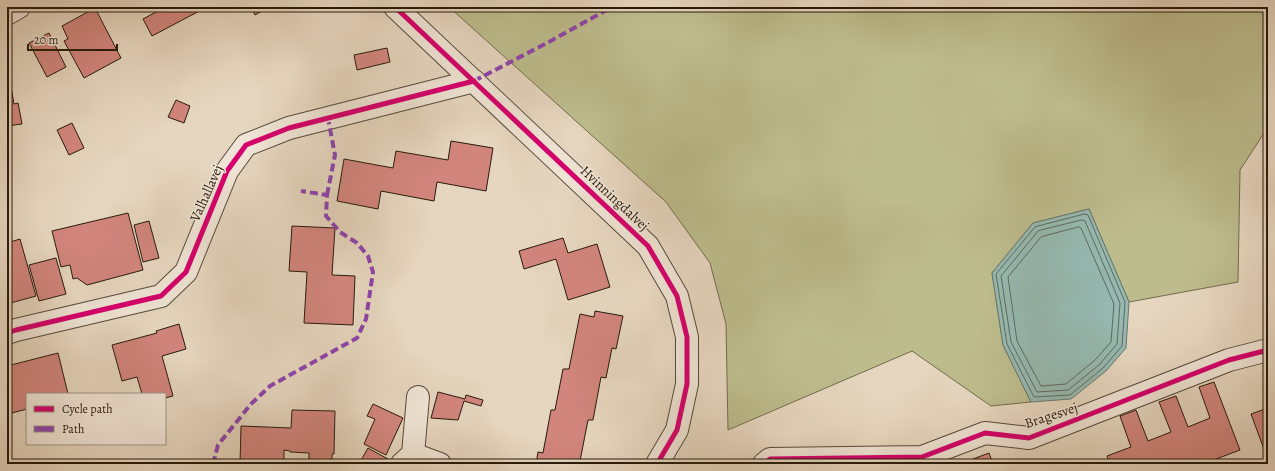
<svg xmlns="http://www.w3.org/2000/svg" width="1275" height="471" viewBox="0 0 1275 471" font-family="Alegreya,serif">
	<rect width="100%" height="100%" fill="#e6d6bf"/>
	<filter id="stains"><feTurbulence type="fractalNoise" baseFrequency=".005" numOctaves="4"/><feColorMatrix values="0 0 0 0 .2 0 0 0 0 .09 0 0 0 0 .02 0 0 0 .5 -.17"/></filter>
	<radialGradient id="worn" r=".72"><stop offset=".6" stop-color="#630" stop-opacity="0"/><stop offset="1" stop-color="#630" stop-opacity=".3"/></radialGradient>
	<!-- green -->
	<polygon fill="#bdbc8d" stroke="#726b4c" points="449,7 1268,7 1268,127 1240,170 1238,282 1129,302 1089,209 1033,223 992,273 1003,345 1031,402 991,406 912,351 728,430 726,324 710,263 666,202"/>
	<!-- water -->
	<polygon fill="#96b9b1" stroke="#6a796f" points="1089,209 1129,302 1126,348 1106,371 1071,399 1031,402 1003,345 992,273 1033,223"/>
	<g fill="none" stroke-linecap="round" stroke-linejoin="round">
		<!-- shore -->
		<g stroke="#5e6a5e" stroke-width="1">
			<polygon points="1085,214 1088,215 1125,302 1122,346 1103,368 1070,395 1034,397 1007,344 996,274 1035,227"/>
			<polygon points="1082,220 1085,221 1120,303 1117,344 1099,365 1068,390 1037,392 1011,342 1001,276 1038,231"/>
			<polygon points="1079,227 1081,228 1114,304 1111,342 1095,360 1066,384 1041,386 1017,341 1008,277 1041,237"/>
		</g>
	</g>
	<!-- building -->
	<g fill="#d2857d" stroke="#271a0b">
		<polygon points="156,7 204,7 205,8 152,36 143,19 158,11"/>
		<polygon points="251,7 269,7 255,15"/>
		<polygon points="95,8 121,58 84,78 64,41 68,39 62,26"/>
		<polygon points="49,33 66,67 47,77 29,43"/>
		<polygon points="387,48 390,62 357,70 354,55"/>
		<polygon points="7,64 14,104 18,103 22,124 7,126"/>
		<polygon points="176,100 190,106 184,123 168,117"/>
		<polygon points="72,123 84,148 69,155 57,130"/>
		<polygon points="451,141 493,148 486,191 437,182 434,201 381,191 378,209 337,201 344,159 393,168 396,151 448,160"/>
		<polygon points="128,213 143,270 87,285 77,278 73,279 70,265 61,267 52,231"/>
		<polygon points="149,221 159,258 143,262 134,225"/>
		<polygon points="292,226 335,228 332,275 355,276 353,325 304,323 307,272 289,271"/>
		<polygon points="563,238 568,253 597,244 610,287 568,300 556,259 524,269 519,251"/>
		<polygon points="20,239 36,296 7,304 7,243"/>
		<polygon points="56,258 66,294 39,301 29,265"/>
		<polygon points="595,311 623,316 616,349 612,348 606,378 601,377 593,420 588,420 580,461 576,460 575,464 536,464 538,452 543,453 551,410 555,410 563,369 569,369 580,314 594,317"/>
		<polygon points="179,324 186,349 162,356 173,396 165,398 165,394 142,394 137,377 122,381 112,345 157,333 156,331"/>
		<polygon points="58,353 68,394 27,394 27,409 8,414 7,409 7,366"/>
		<polygon points="1268,371 1268,388 1263,373"/>
		<polygon points="1214,382 1240,450 1203,464 1110,464 1107,456 1131,447 1120,416 1136,410 1148,441 1171,432 1159,402 1176,396 1188,427 1210,418 1199,387"/>
		<polygon points="438,392 465,399 466,395 483,400 481,406 464,401 458,420 431,418"/>
		<polygon points="373,404 403,418 386,455 364,444 375,419 367,416"/>
		<polygon points="1268,408 1268,450 1265,452 1251,414"/>
		<polygon points="292,410 335,411 334,454 332,454 332,461 351,462 351,464 306,464 306,461 309,461 309,453 290,452 290,451 284,450 284,464 240,464 241,426 291,428"/>
		<polygon points="368,448 388,459 385,464 364,464 360,462"/>
		<polygon points="989,453 993,464 975,464 973,459"/>
	</g>
	<g fill="none" stroke-linecap="round" stroke-linejoin="round">
		<defs>
			<g id="minor">
				<polyline points="395,7 648,246 677,296 687,337 687,384 677,430 657,464"/>
				<polyline points="7,14 19,7"/>
				<polyline points="7,333 16,330 161,296 186,272 227,171 246,145 289,128 474,81"/>
				<polyline points="413,454 440,464"/>
				<polyline points="402,464 413,454 418,397"/>
				<polyline points="764,464 770,459 922,457 985,433 1029,438 1229,360 1268,350"/>
			</g>
		</defs>
		<!-- minor casing -->
		<use href="#minor" stroke="#574938" stroke-width="24"/>
		<!-- minor -->
		<use href="#minor" stroke="#efe4d5" stroke-width="22"/>
		<!-- quiet -->
		<g stroke="#8e44ad" stroke-width="4" stroke-dasharray="8 4" stroke-linecap="butt">
			<polyline points="474,81 547,43 612,7"/>
			<polyline points="327,195 335,155 328,118"/>
			<polyline points="213,464 218,445 251,404 270,386 357,338 366,319 373,272 368,256 357,243 340,232 326,216 327,195 301,191"/>
		</g>
		<defs>
			<g id="cycleway">
				<polyline points="395,7 648,246 677,296 687,337 687,384 677,430 657,464"/>
				<polyline points="7,333 16,330 161,296 186,272 227,171 246,145 289,128 474,81"/>
				<polyline points="764,464 770,459 922,457 985,433 1029,438 1229,360 1268,350"/>
			</g>
		</defs>
		<!-- cycleway casing -->
		<use href="#cycleway" stroke="#efe4d5" stroke-width="8"/>
		<!-- cycleway -->
		<use href="#cycleway" stroke="#d6006c" stroke-width="5"/>
	</g>
	<g text-anchor="middle" stroke-width="3" stroke-linejoin="round" paint-order="stroke">
		<!-- street labels -->
		<g font-size="14" fill="#271a0b" stroke="#efe4d5">
			<text transform="translate(206 193) rotate(-66)" y="5">Valhallavej</text>
			<text transform="translate(615 198) rotate(43)" y="5">Hvinningdalvej</text>
			<text transform="translate(1051 415) rotate(-18)" y="5">Bragesvej</text>
		</g>
	</g>
	<!-- margin -->
	<rect width="1275" height="471" fill="none" stroke="#e6d6bf" stroke-width="24"/>
	<rect x="8" y="8" width="1259" height="455" fill="none" stroke="#271a0b" stroke-width="2"/>
	<rect x="12" y="12" width="1251" height="447" fill="none" stroke="#271a0b"/>
	<!-- legend -->
	<rect x="26" y="393" width="140" height="52" fill="#efe4d5" stroke="#9f9384"/>
	<rect x="34" y="406" width="20" height="6" fill="#d6006c" stroke="#9f9384"/>
	<text x="62" y="413" font-size="12" fill="#271a0b">Cycle path</text>
	<rect x="34" y="426" width="20" height="6" fill="#8e44ad" stroke="#9f9384"/>
	<text x="62" y="433" font-size="12" fill="#271a0b">Path</text>
	<!-- scale -->
	<path d="M28 44v6h89v-6" fill="none" stroke="#271a0b" stroke-width="2"/>
	<text x="34" y="44" font-size="12" fill="#271a0b" stroke="#efe4d5" stroke-width="3" paint-order="stroke">20 m</text>
	<rect width="100%" height="100%" filter="url(#stains)"/>
	<rect width="100%" height="100%" fill="url(#worn)"/>
</svg>
